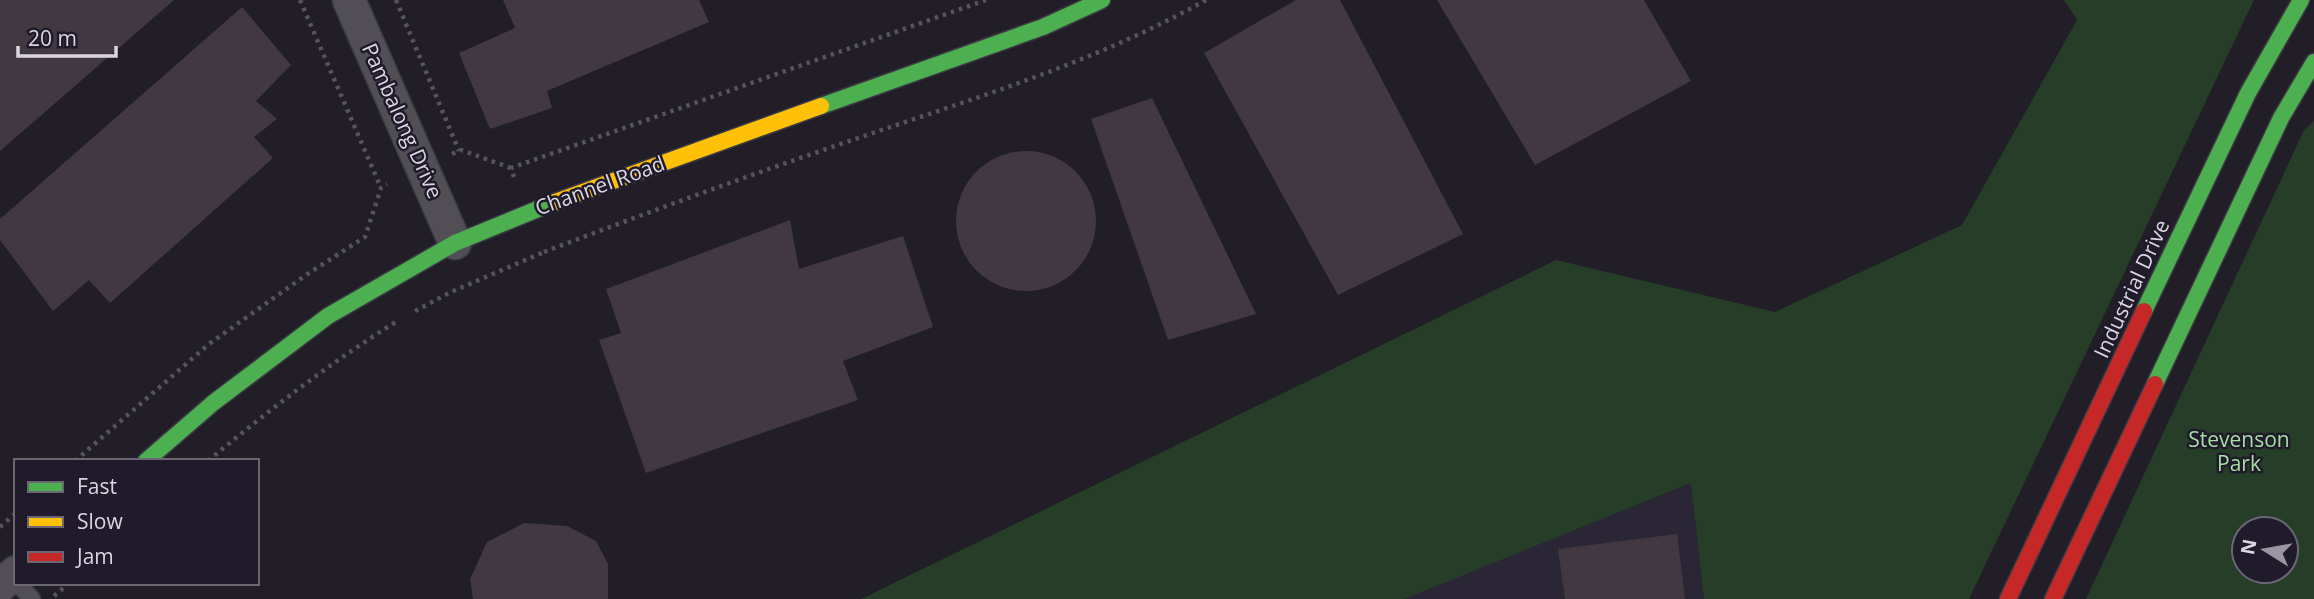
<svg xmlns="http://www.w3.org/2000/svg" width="2314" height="599" viewBox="0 0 2314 599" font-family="'Open Sans',sans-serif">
	<rect width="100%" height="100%" fill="#211e28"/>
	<!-- commercial -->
	<polygon fill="#2a2636" points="1692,483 1704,599 1394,599"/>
	<!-- green -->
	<g fill="#263d27" fill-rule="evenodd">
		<polygon points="2064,0 2254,0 1969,599 1704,599 1691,483 1404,599 861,599 1556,260 1775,312 1962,225 2077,20"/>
		<path d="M2314 121V599H2086L2304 130ZM2244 529H2286V571H2244Z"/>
	</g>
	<!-- building -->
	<g fill="#423841">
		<polygon points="0,0 174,0 0,151"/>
		<polygon points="503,0 699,0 709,22 547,91 552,108 490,129 459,53 515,28"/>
		<polygon points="1296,0 1340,0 1463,234 1338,295 1204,53"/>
		<polygon points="1437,0 1644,0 1691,81 1535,165"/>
		<polygon points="242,7 291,65 256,101 277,119 254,137 273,158 110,303 89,280 53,311 0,240 0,219"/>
		<polygon points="1152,98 1256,314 1168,340 1091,119"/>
		<circle cx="1026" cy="221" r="70"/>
		<polygon points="790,220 799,269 903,236 933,327 843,361 858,400 646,473 599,340 621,333 606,289"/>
		<polygon points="524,523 567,526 596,541 608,564 608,599 473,599 470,579 487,542"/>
		<polygon points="1677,534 1685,599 1565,599 1558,549"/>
	</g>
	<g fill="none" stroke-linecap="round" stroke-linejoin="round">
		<defs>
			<polyline id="lane" points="17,583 32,599"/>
			<g id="street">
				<polyline points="349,0 455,243"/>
				<polyline points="0,586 16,572"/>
			</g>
			<g id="fast">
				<polyline points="821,106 1043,27 1102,0"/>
				<polyline points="2144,311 2248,93 2301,0"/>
				<polyline points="2155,384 2281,118 2314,62"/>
				<polyline points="146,461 213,403 328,316 455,243 555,202"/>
			</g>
			<polyline id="slow" points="555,202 821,106"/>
			<g id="jam">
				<polyline points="2008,599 2144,311"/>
				<polyline points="2053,599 2155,384"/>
			</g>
		</defs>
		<!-- lane casing -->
		<use href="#lane" stroke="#3c3a42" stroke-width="19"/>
		<!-- street casing -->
		<use href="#street" stroke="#3c3a42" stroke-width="35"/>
		<!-- fast casing -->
		<use href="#fast" stroke="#3c3a42" stroke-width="19"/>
		<!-- slow casing -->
		<use href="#slow" stroke="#3c3a42" stroke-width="19"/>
		<!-- jam casing -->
		<use href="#jam" stroke="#3c3a42" stroke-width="19"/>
		<!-- path -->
		<g stroke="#56545a" stroke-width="4.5" stroke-dasharray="3.5 5" stroke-linecap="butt">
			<polyline points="300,0 381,188"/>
			<polyline points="396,0 459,151"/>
			<polyline points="452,154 461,150 511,168"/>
			<polyline points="514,177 511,168 986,0"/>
			<path d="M544 252C651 211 758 172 867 135 981 96 1100 60 1206 0"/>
			<polyline points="415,311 451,292 544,252"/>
			<polyline points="75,461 209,344 306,275 365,237 381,188 387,184"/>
			<path d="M208 461C269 410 331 362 399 320"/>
			<polyline points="0,527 16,513"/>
			<polyline points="54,596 69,583"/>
		</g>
		<!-- lane -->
		<use href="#lane" stroke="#514f55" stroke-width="16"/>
		<!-- street -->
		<use href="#street" stroke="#514f55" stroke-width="32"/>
		<!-- fast -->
		<use href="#fast" stroke="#4caf50" stroke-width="16"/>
		<!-- slow -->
		<use href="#slow" stroke="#ffc107" stroke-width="16"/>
		<!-- jam -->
		<use href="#jam" stroke="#c62828" stroke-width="16"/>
	</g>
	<g text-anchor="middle" stroke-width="5" stroke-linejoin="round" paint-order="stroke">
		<!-- street labels -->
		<g font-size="21" fill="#d9d6e1" stroke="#201b2b">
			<text transform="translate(402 121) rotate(66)" y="7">Pambalong Drive</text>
			<text transform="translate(600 186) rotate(-20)" y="7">Channel Road</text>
			<text transform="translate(2132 289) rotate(-65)" y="7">Industrial Drive</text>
		</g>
		<!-- park labels -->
		<g font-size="21" fill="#a5dfa4" stroke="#201b2b">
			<text x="2239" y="447">Stevenson<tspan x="2239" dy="24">Park</tspan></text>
		</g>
	</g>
	<!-- legend -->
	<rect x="14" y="459" width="245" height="126" fill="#201b2b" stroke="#6a6674" stroke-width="2"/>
	<rect x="28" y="482" width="35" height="10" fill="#4caf50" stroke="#6a6674" stroke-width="2"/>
	<text x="77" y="494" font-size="21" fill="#d9d6e1">Fast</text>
	<rect x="28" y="517" width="35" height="10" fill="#ffc107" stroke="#6a6674" stroke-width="2"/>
	<text x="77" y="529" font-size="21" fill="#d9d6e1">Slow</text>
	<rect x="28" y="552" width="35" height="10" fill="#c62828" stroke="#6a6674" stroke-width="2"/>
	<text x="77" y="564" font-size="21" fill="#d9d6e1">Jam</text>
	<!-- north arrow -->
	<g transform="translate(2265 550) rotate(281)"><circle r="33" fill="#201b2b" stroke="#6a6674" stroke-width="2"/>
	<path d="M0-5L12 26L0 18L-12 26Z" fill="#9996a0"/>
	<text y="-10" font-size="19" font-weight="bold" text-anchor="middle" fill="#d9d6e1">N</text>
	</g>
	<!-- scale -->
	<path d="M18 46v10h98v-10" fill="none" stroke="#d9d6e1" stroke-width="3.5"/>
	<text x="28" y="46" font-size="21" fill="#d9d6e1" stroke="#201b2b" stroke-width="5" paint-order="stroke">20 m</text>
</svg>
